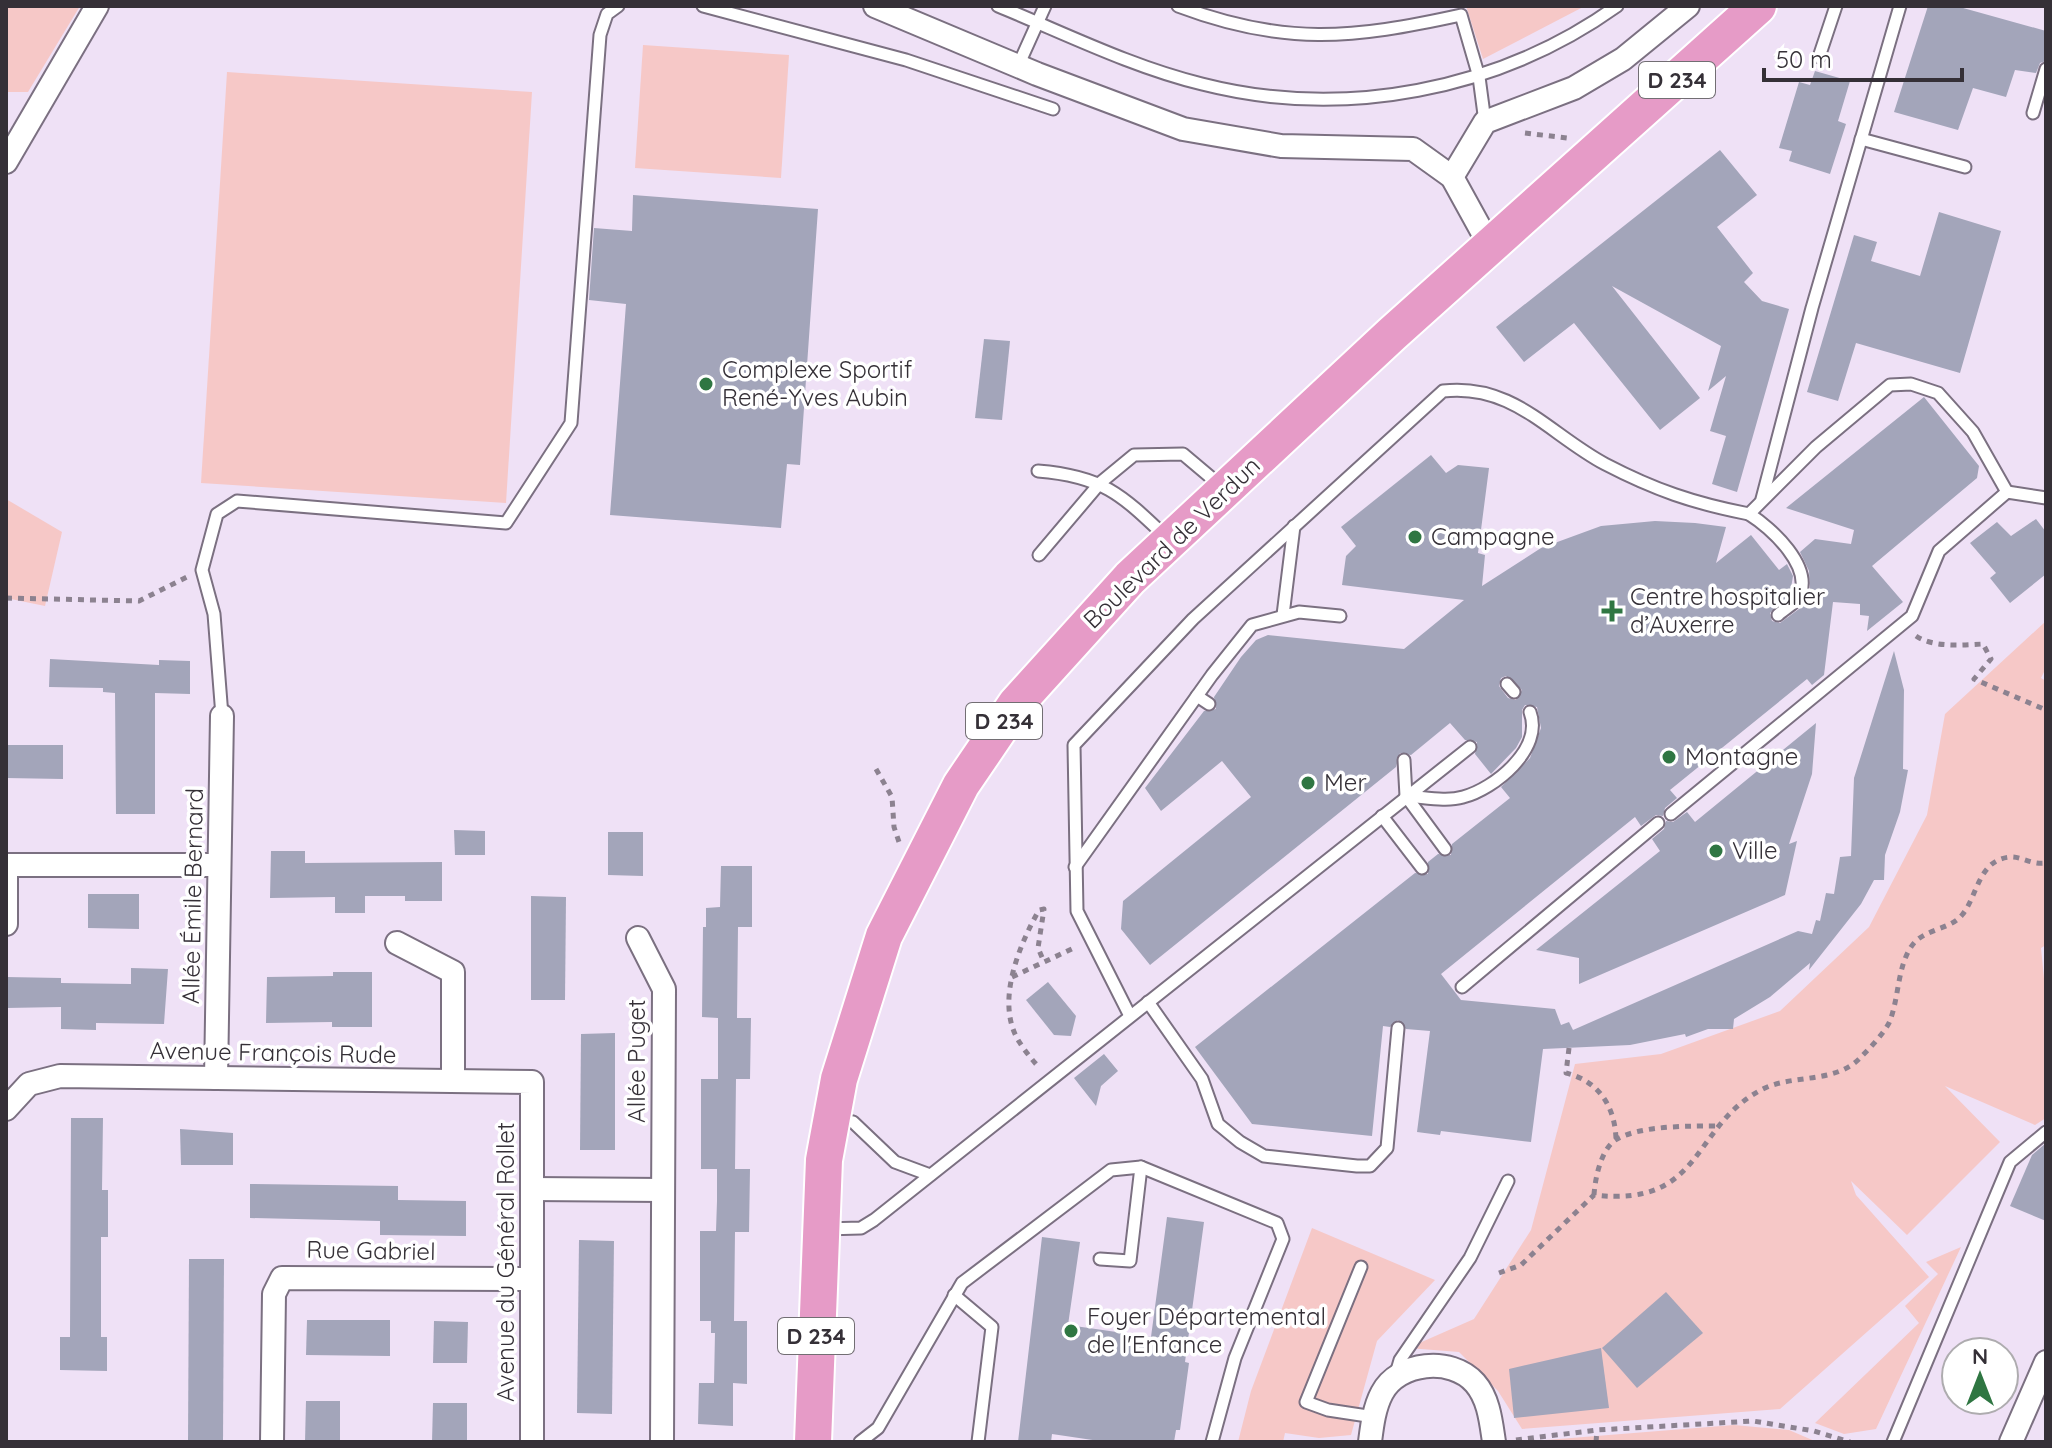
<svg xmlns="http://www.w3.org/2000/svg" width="2052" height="1448" viewBox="0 0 2052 1448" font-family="Quicksand,sans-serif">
	<rect width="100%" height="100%" fill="#efe1f6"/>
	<!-- green -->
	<g fill="#f6c8c7">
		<polygon points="6,6 80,6 28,92 6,92"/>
		<polygon points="1466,6 1585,6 1483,59"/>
		<polygon points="643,45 789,55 781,178 635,168"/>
		<polygon points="227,72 532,92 506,503 201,483"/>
		<polygon points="6,499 62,532 45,606 6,598"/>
		<polygon points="2046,621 2046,668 2041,678 2046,681 2046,945 2041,948 2046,999 2046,1118 2035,1125 1945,1086 2000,1142 1907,1235 1851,1181 1856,1195 1929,1277 1780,1409 1522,1429 1498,1391 1459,1352 1408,1348 1474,1319 1531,1230 1575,1064 1661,1054 1780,1011 1869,927 1927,815 1945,714"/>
		<polygon points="1312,1228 1435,1280 1377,1341 1351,1435 1319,1438 1285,1433 1283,1442 1238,1442 1251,1391"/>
		<polygon points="1961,1247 1876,1429 1844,1434 1815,1423 1919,1323 1905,1306 1938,1274 1926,1262"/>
		<polygon points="1734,1425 1789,1430 1817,1442 1521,1442"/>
	</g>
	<!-- building -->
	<g fill="#a3a5ba" fill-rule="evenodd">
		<polygon points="1928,6 1956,6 2046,31 2046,61 2040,63 2036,73 2015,70 2006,97 1973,88 1958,130 1894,112"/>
		<polygon points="1815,71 1850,81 1838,121 1846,124 1830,174 1789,161 1792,151 1779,148 1799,82 1810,85"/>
		<polygon points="1720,150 1757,195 1717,227 1753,273 1744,282 1762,301 1789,309 1737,492 1712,484 1726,436 1710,431 1726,376 1708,391 1721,346 1612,286 1700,398 1660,430 1574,323 1524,362 1496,327"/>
		<polygon points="633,195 818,209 800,465 787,464 781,528 610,515 626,304 589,300 594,228 632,231"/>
		<polygon points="1939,212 2001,231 1960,373 1856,343 1838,401 1807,392 1854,235 1877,242 1871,261 1920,276"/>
		<polygon points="984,339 1010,341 1002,420 975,418"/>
		<path d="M1924 397 1979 466 1977 478 1872 566 1903 602 1867 631 1869 616 1860 615V604L1833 602 1824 675 1812 685 1807 679 1670 790 1677 798 1665 808 1663 816 1656 815 1641 826 1635 817 1441 974 1461 1000 1555 1009 1561 1025 1569 1022 1573 1030 1798 931 1812 934 1816 920 1820 921 1826 893 1834 894 1840 857 1851 856 1854 778 1894 651 1904 690 1903 769 1908 770 1900 812 1885 855 1884 880H1874L1861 904 1809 970 1810 963 1770 997 1734 1019 1733 1029H1708L1686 1037 1685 1034 1630 1045 1543 1049 1531 1142 1441 1131 1440 1135 1417 1132 1430 1031 1406 1029 1398 1020 1390 1027 1383 1026 1372 1136 1252 1124 1195 1047 1415 873 1428 874V862L1438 854 1451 855 1452 844 1510 798 1501 787 1530 758 1541 728 1537 707 1525 705 1522 710V737L1516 748 1491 774 1475 754 1477 742 1465 740 1450 723 1411 755 1400 753 1396 767 1150 965 1121 929 1123 901 1251 797 1222 761 1161 811 1145 788 1204 711 1216 709 1214 697 1241 657 1256 640 1268 635 1404 649 1464 600 1342 585 1346 556 1356 546 1341 527 1431 455 1446 473 1458 465 1489 468 1478 553 1485 555 1482 586 1541 548 1601 526 1655 521 1695 523 1726 527 1716 563 1751 535 1779 570 1787 564 1793 576 1790 594 1770 613 1772 621 1780 623 1803 606 1810 589 1809 571 1800 552 1815 539 1851 544 1854 530 1786 508ZM1506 676 1522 690 1516 700 1508 698 1499 686 1501 678Z"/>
		<polygon points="2036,519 2046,532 2046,574 2010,603 1990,578 1996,573 1970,543 1997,522 2011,536"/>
		<polygon points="50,659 159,665 159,660 190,661 190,694 155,693 155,814 116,814 115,693 103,692 103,688 49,687"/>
		<polygon points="1816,723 1812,774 1789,844 1797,841 1785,895 1579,984 1579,958 1536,950 1660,851 1652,839 1664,829 1666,821 1673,822 1687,812 1695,822"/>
		<polygon points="6,745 63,745 63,779 6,778"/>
		<polygon points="454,830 485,831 485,855 455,855"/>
		<polygon points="608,832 643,832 643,876 608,875"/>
		<polygon points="271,851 305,851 305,863 442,862 442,901 405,901 405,896 365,896 365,913 335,913 335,897 270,898"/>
		<polygon points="721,866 752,866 752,927 738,927 737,1018 751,1018 750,1079 736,1079 735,1169 750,1169 749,1232 735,1232 734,1321 747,1321 747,1384 733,1383 733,1426 698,1424 699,1383 720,1383 714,1383 715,1333 711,1333 711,1321 700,1321 700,1231 716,1231 717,1201 717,1169 701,1169 701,1079 718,1079 718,1018 702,1017 703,927 706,927 706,908 720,907"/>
		<polygon points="88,894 139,894 139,929 88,928"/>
		<polygon points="531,896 566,897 565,1000 531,1000"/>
		<polygon points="131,968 168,969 164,1024 96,1023 96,1030 61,1029 61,1007 6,1008 6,977 61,978 61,983 131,984"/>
		<polygon points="333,972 372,972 372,1027 332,1027 332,1022 266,1023 267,977 333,976"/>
		<polygon points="1048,982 1076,1016 1071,1036 1054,1035 1026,1000"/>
		<polygon points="615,1033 615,1150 580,1150 581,1034"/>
		<polygon points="1104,1054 1118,1071 1101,1086 1096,1106 1074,1078"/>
		<polygon points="71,1118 103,1118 102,1190 108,1190 108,1237 101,1237 101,1337 107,1337 107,1371 60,1370 60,1337 70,1337"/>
		<polygon points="180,1129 233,1133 233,1165 181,1165"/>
		<polygon points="2046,1143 2046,1221 2010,1206 2032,1155"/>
		<polygon points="250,1184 398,1186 398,1200 466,1201 466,1236 380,1235 380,1221 250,1218"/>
		<polygon points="1167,1217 1204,1222 1185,1362 1189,1363 1180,1430 1176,1430 1174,1442 1106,1442 1052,1434 1051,1442 1018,1442 1042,1237 1080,1242 1068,1325 1151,1337"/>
		<polygon points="579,1240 614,1241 612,1414 577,1413"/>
		<polygon points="189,1259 224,1259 223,1442 188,1442"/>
		<polygon points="1666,1292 1703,1333 1637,1388 1602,1348"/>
		<polygon points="307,1320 390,1320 390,1356 306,1355"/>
		<polygon points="434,1321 468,1322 467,1363 433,1363"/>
		<polygon points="1601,1348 1609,1408 1514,1418 1509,1369"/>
		<polygon points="306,1401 340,1401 340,1442 305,1442"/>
		<polygon points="433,1403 467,1403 467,1442 432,1442"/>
	</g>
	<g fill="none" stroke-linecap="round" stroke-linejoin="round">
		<defs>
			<g id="service">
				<polyline points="703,6 906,60 1053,109"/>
				<path d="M998 6C1064 33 1132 67 1202 84 1343 120 1498 91 1617 6"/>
				<path d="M1178 6C1284 46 1352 39 1461 15L1479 77 1485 122"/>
				<polyline points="1819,57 1836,6"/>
				<polyline points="1018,66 1045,6"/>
				<polyline points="2033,113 2046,69"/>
				<polyline points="1861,139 1965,167"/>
				<path d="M1038 471C1102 476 1121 494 1166 537"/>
				<polyline points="1762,499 1812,308 1900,6"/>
				<path d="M1749 514C1770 527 1816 568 1798 598 1794 604 1783 610 1778 615"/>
				<polyline points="1039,555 1100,483 1134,455 1183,454 1221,486"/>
				<polyline points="1283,615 1294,526"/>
				<polyline points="1507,684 1514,692"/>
				<polyline points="1197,696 1209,704"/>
				<polyline points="222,716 214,614 202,570 217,514 237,501 506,523 571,423 600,35 607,14 618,6"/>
				<polyline points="1404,760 1406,796 1445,849"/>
				<path d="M1406 796C1424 797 1446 802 1463 797 1494 789 1544 749 1530 712"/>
				<polyline points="1671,814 1912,616 1939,551 2007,492 2046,498"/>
				<polyline points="1382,816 1422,868"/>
				<polyline points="1075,867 1212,675 1252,625 1299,612 1340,616"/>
				<polyline points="1462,987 1658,823"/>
				<polyline points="1148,1002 1202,1079 1218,1124 1240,1142 1264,1156 1357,1166 1370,1166 1387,1148 1398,1028"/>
				<path d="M1130 1016 1077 911 1074 745 1193 619 1443 391C1513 383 1549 434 1605 464 1655 490 1693 503 1749 514L1816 447 1890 385 1911 384 1938 393 1973 432 2007 492"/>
				<polyline points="837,1120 853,1122 895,1162 930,1175"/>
				<polyline points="824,1229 861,1228 874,1220 1470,747"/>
				<polyline points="1100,1259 1130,1261 1141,1167"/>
				<polyline points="1361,1267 1306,1402 1328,1410 1374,1417"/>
				<polyline points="954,1295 992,1327 978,1442"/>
				<polyline points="1395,1377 1400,1360 1470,1258 1508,1181"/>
				<polyline points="860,1442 878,1428 962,1283 1111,1170 1141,1167 1277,1223 1283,1239 1235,1358 1212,1442"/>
				<polyline points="1893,1442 2010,1162 2046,1132"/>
			</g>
			<g id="minor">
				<polyline points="875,6 1037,74 1183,129 1281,146 1413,149 1452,177 1490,246"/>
				<polyline points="6,162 97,6"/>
				<polyline points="1452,177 1485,122 1574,88 1623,59 1688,6"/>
				<polyline points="6,924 6,865 219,865"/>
				<polyline points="638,938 664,989 662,1442"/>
				<polyline points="397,943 453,972 453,1081"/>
				<polyline points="216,1078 222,716"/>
				<polyline points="6,1109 29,1084 60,1076 532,1082 532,1442"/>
				<polyline points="532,1189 663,1190"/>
				<polyline points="272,1442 274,1294 282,1278 531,1279"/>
				<path d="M1370 1442C1372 1426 1374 1408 1382 1393 1398 1362 1451 1356 1475 1383 1489 1399 1491 1422 1494 1442"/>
				<polyline points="2011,1442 2046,1362"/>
			</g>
			<polyline id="primary" points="813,1442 824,1160 839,1079 884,936 961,785 1016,704 1130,578 1392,334 1758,6"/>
		</defs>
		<!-- service casing -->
		<use href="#service" stroke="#7b7081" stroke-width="15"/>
		<!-- minor casing -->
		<use href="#minor" stroke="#7b7081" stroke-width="26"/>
		<!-- primary casing -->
		<use href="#primary" stroke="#fff" stroke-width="40"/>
		<!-- path -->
		<g stroke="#8c8290" stroke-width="5" stroke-dasharray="6 6" stroke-linecap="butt">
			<polyline points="1525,133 1567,138"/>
			<polyline points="6,598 139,601 187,577"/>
			<path d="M1916 636C1934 648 1962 645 1983 644L1991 659 1974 679 2046 710"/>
			<polyline points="876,769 892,797 894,827 899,842"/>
			<polyline points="1012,977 1076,947"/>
			<path d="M1569 1048 1566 1073C1599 1081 1615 1107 1616 1139"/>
			<path d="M1036 1064C1029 1056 1022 1047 1017 1038 996 999 1020 944 1039 910L1044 909 1038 948 1044 962"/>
			<path d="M1594 1195C1595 1179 1601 1148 1617 1139 1642 1125 1693 1126 1721 1126"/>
			<path d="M1499 1273 1521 1265 1594 1195C1706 1208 1690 1124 1765 1088 1795 1074 1837 1084 1862 1056 1871 1047 1883 1034 1889 1023 1899 1000 1897 968 1911 947 1922 929 1950 930 1962 915 1978 896 1978 859 2011 857 2023 857 2032 865 2046 863"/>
			<polyline points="1516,1440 1597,1430 1753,1421 1814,1431 1850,1442"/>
			<polyline points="1596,1442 1597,1430"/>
		</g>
		<!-- service -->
		<use href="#service" stroke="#fff" stroke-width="11"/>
		<!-- minor -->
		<use href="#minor" stroke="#fff" stroke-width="22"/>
		<!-- primary -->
		<use href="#primary" stroke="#e69bc7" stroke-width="36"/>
	</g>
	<!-- markers -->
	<g fill="#2f7642" stroke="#fff" stroke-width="3">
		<circle cx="706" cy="384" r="8"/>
		<circle cx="1415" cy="537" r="8"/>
		<path d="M1608 599h8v8h8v8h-8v8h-8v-8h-8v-8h8z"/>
		<circle cx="1669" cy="757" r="8"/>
		<circle cx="1308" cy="783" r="8"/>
		<circle cx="1716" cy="851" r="8"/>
		<circle cx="1071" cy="1331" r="8"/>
	</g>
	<g text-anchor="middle" stroke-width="7" stroke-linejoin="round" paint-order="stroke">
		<!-- shield labels -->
		<g fill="#fff" stroke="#726e73" stroke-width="2">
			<rect x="1639" y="62" width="76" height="36" rx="6"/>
			<rect x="966" y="703" width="76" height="36" rx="6"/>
			<rect x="778" y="1318" width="76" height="36" rx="6"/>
		</g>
		<g font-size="22" font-weight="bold" fill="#353037">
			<text x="1677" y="88">D 234</text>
			<text x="1004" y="729">D 234</text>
			<text x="816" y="1344">D 234</text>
		</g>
		<!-- poi labels -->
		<g font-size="24" fill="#353037" stroke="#fff" text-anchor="start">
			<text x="722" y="378">Complexe Sportif<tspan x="722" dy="28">René-Yves Aubin</tspan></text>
			<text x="1431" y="545">Campagne</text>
			<text x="1630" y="605">Centre hospitalier<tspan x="1630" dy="28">d’Auxerre</tspan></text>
			<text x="1685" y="765">Montagne</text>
			<text x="1324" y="791">Mer</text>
			<text x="1732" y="859">Ville</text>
			<text x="1087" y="1325">Foyer Départemental<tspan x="1087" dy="28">de l'Enfance</tspan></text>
		</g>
		<!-- street labels -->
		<g font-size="24" fill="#353037" stroke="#fff">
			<text transform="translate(1172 543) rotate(-44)" y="8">Boulevard de Verdun</text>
			<text transform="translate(193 896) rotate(-89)" y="8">Allée Émile Bernard</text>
			<text transform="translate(273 1053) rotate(1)" y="8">Avenue François Rude</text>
			<text transform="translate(637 1061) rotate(-90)" y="8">Allée Puget</text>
			<text transform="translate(371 1251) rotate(1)" y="8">Rue Gabriel</text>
			<text transform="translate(506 1262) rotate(-90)" y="8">Avenue du Général Rollet</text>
		</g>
	</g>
	<!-- border -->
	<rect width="2052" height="1448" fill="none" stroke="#353037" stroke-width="16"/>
	<!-- north arrow -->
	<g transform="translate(1980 1376)"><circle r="38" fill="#ffffff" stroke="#aeacaf" stroke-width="2"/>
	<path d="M0-6L14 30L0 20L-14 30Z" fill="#2f7642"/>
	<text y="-12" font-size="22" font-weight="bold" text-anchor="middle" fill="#353037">N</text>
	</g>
	<!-- scale -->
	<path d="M1764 68v12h198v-12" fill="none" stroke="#353037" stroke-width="4"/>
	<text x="1776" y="68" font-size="24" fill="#353037" stroke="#ffffff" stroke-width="6" paint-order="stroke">50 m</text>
</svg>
